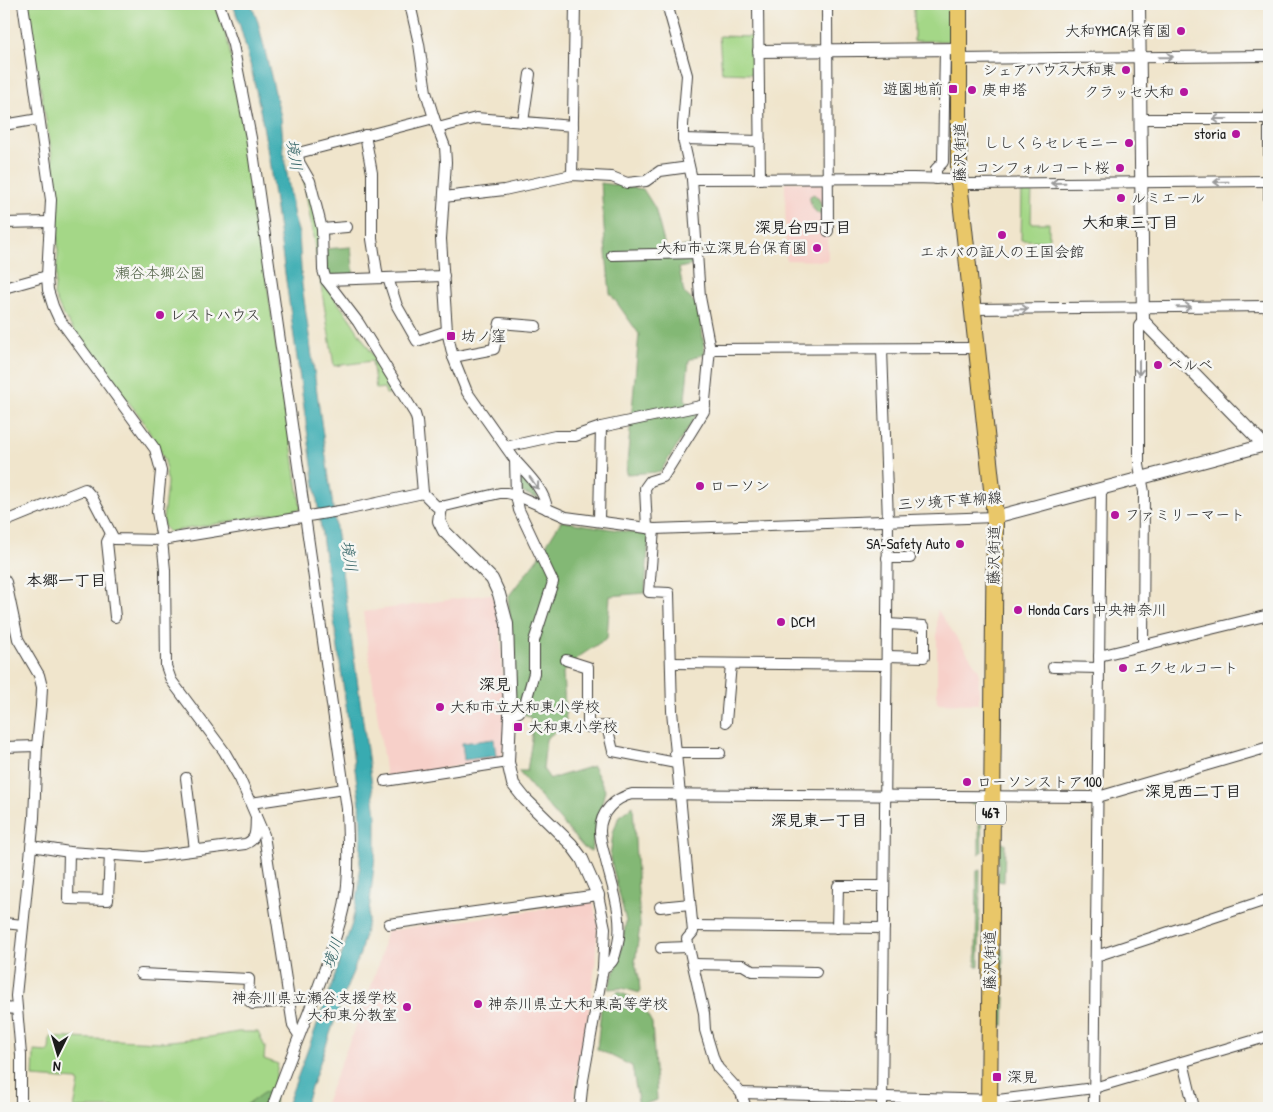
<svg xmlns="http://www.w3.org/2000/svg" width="1273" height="1112" viewBox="0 0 1273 1112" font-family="'Patrick Hand','Klee One',sans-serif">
	<rect width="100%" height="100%" fill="#f6f6f2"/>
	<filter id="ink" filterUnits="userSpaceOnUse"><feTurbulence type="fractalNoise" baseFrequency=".02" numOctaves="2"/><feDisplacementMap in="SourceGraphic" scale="10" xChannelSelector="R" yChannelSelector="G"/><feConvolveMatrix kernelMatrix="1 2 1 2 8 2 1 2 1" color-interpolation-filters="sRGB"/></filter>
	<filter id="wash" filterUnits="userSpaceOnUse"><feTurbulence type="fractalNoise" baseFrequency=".0096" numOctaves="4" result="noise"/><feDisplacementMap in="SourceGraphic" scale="20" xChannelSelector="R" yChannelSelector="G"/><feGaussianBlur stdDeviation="1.12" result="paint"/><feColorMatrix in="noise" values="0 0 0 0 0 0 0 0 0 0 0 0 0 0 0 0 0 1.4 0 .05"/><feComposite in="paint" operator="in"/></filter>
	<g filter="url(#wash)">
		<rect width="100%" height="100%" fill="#f0e5cc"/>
		<!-- built -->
		<g fill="#f7d0c9">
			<polygon points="785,182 821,183 827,196 828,261 786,260"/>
			<polygon points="490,594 493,596 500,621 505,736 502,758 499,760 386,777 363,612"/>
			<polygon points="937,609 979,670 979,704 937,703"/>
			<polygon points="593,902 598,925 595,966 589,1011 577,1070 574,1103 536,1108 323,1108 367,998 381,957 386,931"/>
		</g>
		<!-- green -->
		<g fill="#a4d787" stroke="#607a52">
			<polygon points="26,4 214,4 227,38 239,97 301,509 169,532 164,527 163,519 167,483 165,461 142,419 87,350 62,313 54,295 58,254 57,185"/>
			<rect x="914" y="4" width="36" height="37"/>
			<polygon points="719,36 754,37 754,74 722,73"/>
			<polygon points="303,174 307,181 320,231 319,268 317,269 324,284 350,319 397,393 386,394 384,388 376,389 372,361 334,366"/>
			<polygon points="1022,187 1032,187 1031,223 1049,223 1049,241 1021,240"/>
			<polygon points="238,1032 258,1032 265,1047 264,1059 278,1064 275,1082 264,1106 261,1108 74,1108 79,1084 77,1080 33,1077 34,1051 49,1052 50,1037 160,1042 210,1037"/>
		</g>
		<!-- forest -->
		<g fill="#83b874" stroke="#506a48">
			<polygon points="601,183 643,189 655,208 666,250 690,245 693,265 679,268 684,293 699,306 705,353 689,360 685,399 698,413 660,472 626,474 639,334 610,293 605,242"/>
			<path d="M814 194 819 199 824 212 822 215C814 213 809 204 810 196Z"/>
			<polygon points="351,247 354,278 331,280 326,269 325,249"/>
			<polygon points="520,476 524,476 539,499 521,492"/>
			<polygon points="561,521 649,535 645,593 610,596 607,638 580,656 563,673 566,723 546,739 543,769 550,779 593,766 605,790 591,851 584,848 518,771 527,771 532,739 531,718 513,709 513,652 508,597 540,555"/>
			<polygon points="965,800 978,800 981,805 982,852 979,854 979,808 977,805 966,802"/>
			<polygon points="633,806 640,926 635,963 639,977 640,993 622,988 608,989 620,957 626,921 610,857 613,833 619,816"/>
			<polygon points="999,843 1005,843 1004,882 998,881"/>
			<polygon points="980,870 979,967 976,967 977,871"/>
			<polygon points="997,949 1003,949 1003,986 995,985"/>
			<polygon points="618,991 640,1002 652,1023 657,1100 639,1106 632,1066 597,1049 601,1009"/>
			<polygon points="1005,997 1004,1025 996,1025 997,999"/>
			<polygon points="271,1091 277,1108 242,1108 263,1093"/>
		</g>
		<!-- water -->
		<g fill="#39abb1" stroke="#2a6466">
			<path d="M233 4H251L258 22 281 117 284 155 294 217 299 234 302 285 376 814V847L368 921 360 954 343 997 304 1108H286L331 987 352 923 359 887 361 835 360 805 269 160C260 106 250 55 233 4Z"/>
			<polygon points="494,739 496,756 464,760 462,743"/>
		</g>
	</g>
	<g filter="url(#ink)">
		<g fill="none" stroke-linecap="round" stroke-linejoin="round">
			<defs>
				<g id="minor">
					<polyline points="23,4 51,200 47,276 48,290 53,306 58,317 155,449 161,471 157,512 162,540 345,510 423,493 436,506 441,507 500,493 507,493 516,495 566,517 654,529 995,517"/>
					<path d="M219 4 233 45 251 138 347 809C348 845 351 883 341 919 323 983 294 1045 272 1108"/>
					<polyline points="410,4 419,44 426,92 434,118 445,147 446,162 441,239 447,331 453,357 467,392 515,460 516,495 519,510 553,582 534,641 534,673 526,701 519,712 510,715"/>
					<polyline points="758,4 760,179"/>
					<polyline points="827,4 828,231"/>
					<polyline points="959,59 1269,56"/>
					<polyline points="1269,114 1269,208"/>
					<polyline points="1141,119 1269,119"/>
					<polyline points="523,122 530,74"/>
					<polyline points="4,125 39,119"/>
					<polyline points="438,128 476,118 573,126"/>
					<polyline points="365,135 372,173 372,239 378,278"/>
					<polyline points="683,139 760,141"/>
					<polyline points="572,175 575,4"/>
					<polyline points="692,179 913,178 952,179 967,184 1269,181"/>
					<polyline points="936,179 936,169 943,162 945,49"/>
					<polyline points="444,197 504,190 572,175 612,177 627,183 646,181 660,171 689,167"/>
					<polyline points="4,223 49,222"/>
					<polyline points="322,229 347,227"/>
					<polyline points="612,255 697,253"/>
					<polyline points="388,278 397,306 417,341 447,331"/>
					<polyline points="326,280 444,276"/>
					<polyline points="4,288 47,276"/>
					<polyline points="973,309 1269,306"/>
					<polyline points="710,349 976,348"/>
					<polyline points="882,349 888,521 882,1108"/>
					<polyline points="453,357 494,349 500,323 536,326"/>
					<polyline points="601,427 705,405"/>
					<polyline points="506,447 555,436 575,436 601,427 599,520"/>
					<path d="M515 460C527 474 545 490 547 509"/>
					<polyline points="423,493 417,421 415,414 358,322 326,280 323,270 322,229 310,181 299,162 298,153 434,118"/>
					<polyline points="4,522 85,489 92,497 114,539 162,540 165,570 166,666 171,680 224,751 240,779 264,835 293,1026 299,1035"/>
					<polyline points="647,528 645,488 650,481 663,477 704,411 710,349 700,297 692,179 683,139 683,125 687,75 667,4"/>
					<polyline points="654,529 649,592 669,593 672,711 693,932 687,939 704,1013 705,1030 714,1060 718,1068 741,1093 746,1108"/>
					<polyline points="111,534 107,542 115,617"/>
					<polyline points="887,558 910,558"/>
					<polyline points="4,579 6,582 18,639 39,675 42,687 41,706 37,746 34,818 16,996 21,1055 21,1108"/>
					<polyline points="1143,645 1144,492 1139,465 1139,326 1143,321"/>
					<polyline points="887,656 924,657 924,626 887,624"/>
					<polyline points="1099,656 1269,615"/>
					<polyline points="566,660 588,667 588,727 607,726 613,751 676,763"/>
					<polyline points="671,663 886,665"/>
					<polyline points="1053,667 1099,668"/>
					<polyline points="726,722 731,664"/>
					<polyline points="4,747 37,746"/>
					<polyline points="675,753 720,753"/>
					<polyline points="186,778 195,850"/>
					<polyline points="385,781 508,762"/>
					<polyline points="251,803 344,789"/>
					<path d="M32 846 69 852 145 857 245 844C258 839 255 830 256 817"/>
					<polyline points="69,852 68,899 108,900 110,854"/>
					<polyline points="660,907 690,904"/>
					<polyline points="4,923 23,925"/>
					<polyline points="389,924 598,895 605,928 603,968 583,1080 580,1108"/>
					<polyline points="693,926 884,928"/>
					<polyline points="837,928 838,886 884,886"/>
					<polyline points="661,948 688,947"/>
					<polyline points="1096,956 1269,899"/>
					<polyline points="693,964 743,965 753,971 816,972"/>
					<path d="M603 968C612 964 614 960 616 951 626 921 612 887 605 857 603 849 600 840 600 831 600 812 615 798 632 794L1098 797 1269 747"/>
					<polyline points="141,974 249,979 248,1000 253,1004 288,1001"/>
					<polyline points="4,1008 17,1009"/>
					<polyline points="1183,1062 1194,1108"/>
					<polyline points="741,1093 998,1100 1094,1088 1269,1036"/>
					<polyline points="1094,1108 1101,489"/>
				</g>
				<g id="tertiary">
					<polyline points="1139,4 1143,321 1264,445"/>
					<polyline points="759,51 959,49"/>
					<polyline points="441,507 439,521 444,531 492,579 499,594 507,624 510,715 508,762 513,784 525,799 571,844 582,859 598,895"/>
					<polyline points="995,517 1269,444"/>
				</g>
				<polyline id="trunk" points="959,4 959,182 995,517 989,1108"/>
			</defs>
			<!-- minor casing -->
			<use href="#minor" stroke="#3c3a36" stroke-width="12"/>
			<!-- tertiary casing -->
			<use href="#tertiary" stroke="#3c3a36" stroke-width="14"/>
			<!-- trunk casing -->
			<use href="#trunk" stroke="#3c3a36" stroke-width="18"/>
			<!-- minor -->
			<use href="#minor" stroke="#fff" stroke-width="10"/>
			<!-- tertiary -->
			<use href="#tertiary" stroke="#fff" stroke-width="12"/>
			<!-- trunk -->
			<use href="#trunk" stroke="#e9c769" stroke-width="16"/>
		</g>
		<!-- one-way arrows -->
		<defs><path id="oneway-shaft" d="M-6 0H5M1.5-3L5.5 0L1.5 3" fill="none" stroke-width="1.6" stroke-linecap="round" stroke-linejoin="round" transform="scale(1.25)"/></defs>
		<g stroke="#999">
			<use href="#oneway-shaft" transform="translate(1166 57) rotate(-1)"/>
			<use href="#oneway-shaft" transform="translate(1220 119) rotate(180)"/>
			<use href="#oneway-shaft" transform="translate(1221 182) rotate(179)"/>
			<use href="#oneway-shaft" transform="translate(1058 183) rotate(179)"/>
			<use href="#oneway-shaft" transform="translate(1184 307) rotate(-1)"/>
			<use href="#oneway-shaft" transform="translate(1021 309) rotate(-1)"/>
			<use href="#oneway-shaft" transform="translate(1139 368) rotate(90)"/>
			<use href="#oneway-shaft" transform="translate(534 483) rotate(54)"/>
		</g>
	</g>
	<!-- markers -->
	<g fill="#b5179e" stroke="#f6f6f2" stroke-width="2">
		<circle cx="1181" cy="31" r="5"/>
		<circle cx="1126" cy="70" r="5"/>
		<rect x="948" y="84" width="10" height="10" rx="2.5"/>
		<circle cx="972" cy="90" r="5"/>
		<circle cx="1184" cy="92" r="5"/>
		<circle cx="1236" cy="134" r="5"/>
		<circle cx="1129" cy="143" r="5"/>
		<circle cx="1120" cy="168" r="5"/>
		<circle cx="1121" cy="198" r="5"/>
		<circle cx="1002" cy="235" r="5"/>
		<circle cx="817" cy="248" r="5"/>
		<circle cx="160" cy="315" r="5"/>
		<rect x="446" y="331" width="10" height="10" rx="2.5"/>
		<circle cx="1158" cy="365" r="5"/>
		<circle cx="700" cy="486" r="5"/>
		<circle cx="1115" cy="515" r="5"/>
		<circle cx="960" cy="544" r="5"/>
		<circle cx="1018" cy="610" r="5"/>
		<circle cx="781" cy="622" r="5"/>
		<circle cx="1123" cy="668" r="5"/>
		<circle cx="440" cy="707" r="5"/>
		<rect x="513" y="722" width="10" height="10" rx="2.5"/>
		<circle cx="967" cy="782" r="5"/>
		<circle cx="478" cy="1004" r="5"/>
		<circle cx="407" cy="1007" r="5"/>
		<rect x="992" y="1072" width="10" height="10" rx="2.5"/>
	</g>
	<g text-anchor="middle" stroke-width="5" stroke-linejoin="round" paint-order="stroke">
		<!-- shield labels -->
		<rect fill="#f6f6f2" stroke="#5d5d5c" stroke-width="1" x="976" y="801.5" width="30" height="23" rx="4"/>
		<g font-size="14" font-weight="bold" fill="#1c1c1c">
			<text x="991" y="818">467</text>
		</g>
		<!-- poi labels -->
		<g font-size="15" fill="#1c1c1c" stroke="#f6f6f2" text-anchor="start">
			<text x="1171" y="36" text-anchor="end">大和YMCA保育園</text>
			<text x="1116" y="75" text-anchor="end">シェアハウス大和東</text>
			<text x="943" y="94" text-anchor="end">遊園地前</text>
			<text x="982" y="95">庚申塔</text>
			<text x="1174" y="97" text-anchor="end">クラッセ大和</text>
			<text x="1226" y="139" text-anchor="end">storia</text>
			<text x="1119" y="148" text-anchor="end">ししくらセレモニー</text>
			<text x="1110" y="173" text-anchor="end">コンフォルコート桜</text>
			<text x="1131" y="203">ルミエール</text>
			<text x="807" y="253" text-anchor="end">大和市立深見台保育園</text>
			<text x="1002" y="257" text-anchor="middle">エホバの証人の王国会館</text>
			<text x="170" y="320">レストハウス</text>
			<text x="461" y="341">坊ノ窪</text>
			<text x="1168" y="370">ベルベ</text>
			<text x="710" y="491">ローソン</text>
			<text x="1125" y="520">ファミリーマート</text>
			<text x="950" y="549" text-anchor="end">SA-Safety Auto</text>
			<text x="1028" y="615">Honda Cars 中央神奈川</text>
			<text x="791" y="627">DCM</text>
			<text x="1133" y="673">エクセルコート</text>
			<text x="450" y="712">大和市立大和東小学校</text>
			<text x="528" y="732">大和東小学校</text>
			<text x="977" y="787">ローソンストア100</text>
			<text x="397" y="1003" text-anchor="end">神奈川県立瀬谷支援学校<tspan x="397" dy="17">大和東分教室</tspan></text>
			<text x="488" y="1009">神奈川県立大和東高等学校</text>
			<text x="1007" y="1082">深見</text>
		</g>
		<!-- street labels -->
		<g font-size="15" fill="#1c1c1c" stroke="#f6f6f2">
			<text transform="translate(960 152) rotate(-90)" y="5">藤沢街道</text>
			<text transform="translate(950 501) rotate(-4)" y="5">三ツ境下草柳線</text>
			<text transform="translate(994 555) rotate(-89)" y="5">藤沢街道</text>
			<text transform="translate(990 960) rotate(-90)" y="5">藤沢街道</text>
		</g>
		<!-- park labels -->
		<g font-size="15" fill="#4c5d41" stroke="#f6f6f2">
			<text x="160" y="278">瀬谷本郷公園</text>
		</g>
		<!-- water labels -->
		<g font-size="16" font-style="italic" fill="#295c5f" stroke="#f6f6f2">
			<text transform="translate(295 155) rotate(82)" y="6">境川</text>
			<text transform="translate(350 556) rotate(81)" y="6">境川</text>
			<text transform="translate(332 953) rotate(-71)" y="6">境川</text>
		</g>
		<!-- neighbourhood labels -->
		<g font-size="16" font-weight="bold" fill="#1c1c1c" stroke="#f6f6f2">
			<text x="1130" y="228">大和東三丁目</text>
			<text x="803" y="233">深見台四丁目</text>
			<text x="66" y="586">本郷一丁目</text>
			<text x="495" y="690">深見</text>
			<text x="1193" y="797">深見西二丁目</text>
			<text x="819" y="826">深見東一丁目</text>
		</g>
	</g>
	<!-- margin -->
	<rect width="1273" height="1112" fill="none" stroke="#f6f6f2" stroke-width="20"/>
	<!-- north arrow -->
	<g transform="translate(58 1054) rotate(185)" stroke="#f6f6f2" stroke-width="4" paint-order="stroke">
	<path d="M0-4L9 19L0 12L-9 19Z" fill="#1c1c1c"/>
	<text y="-8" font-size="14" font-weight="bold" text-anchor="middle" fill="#1c1c1c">N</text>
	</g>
</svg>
